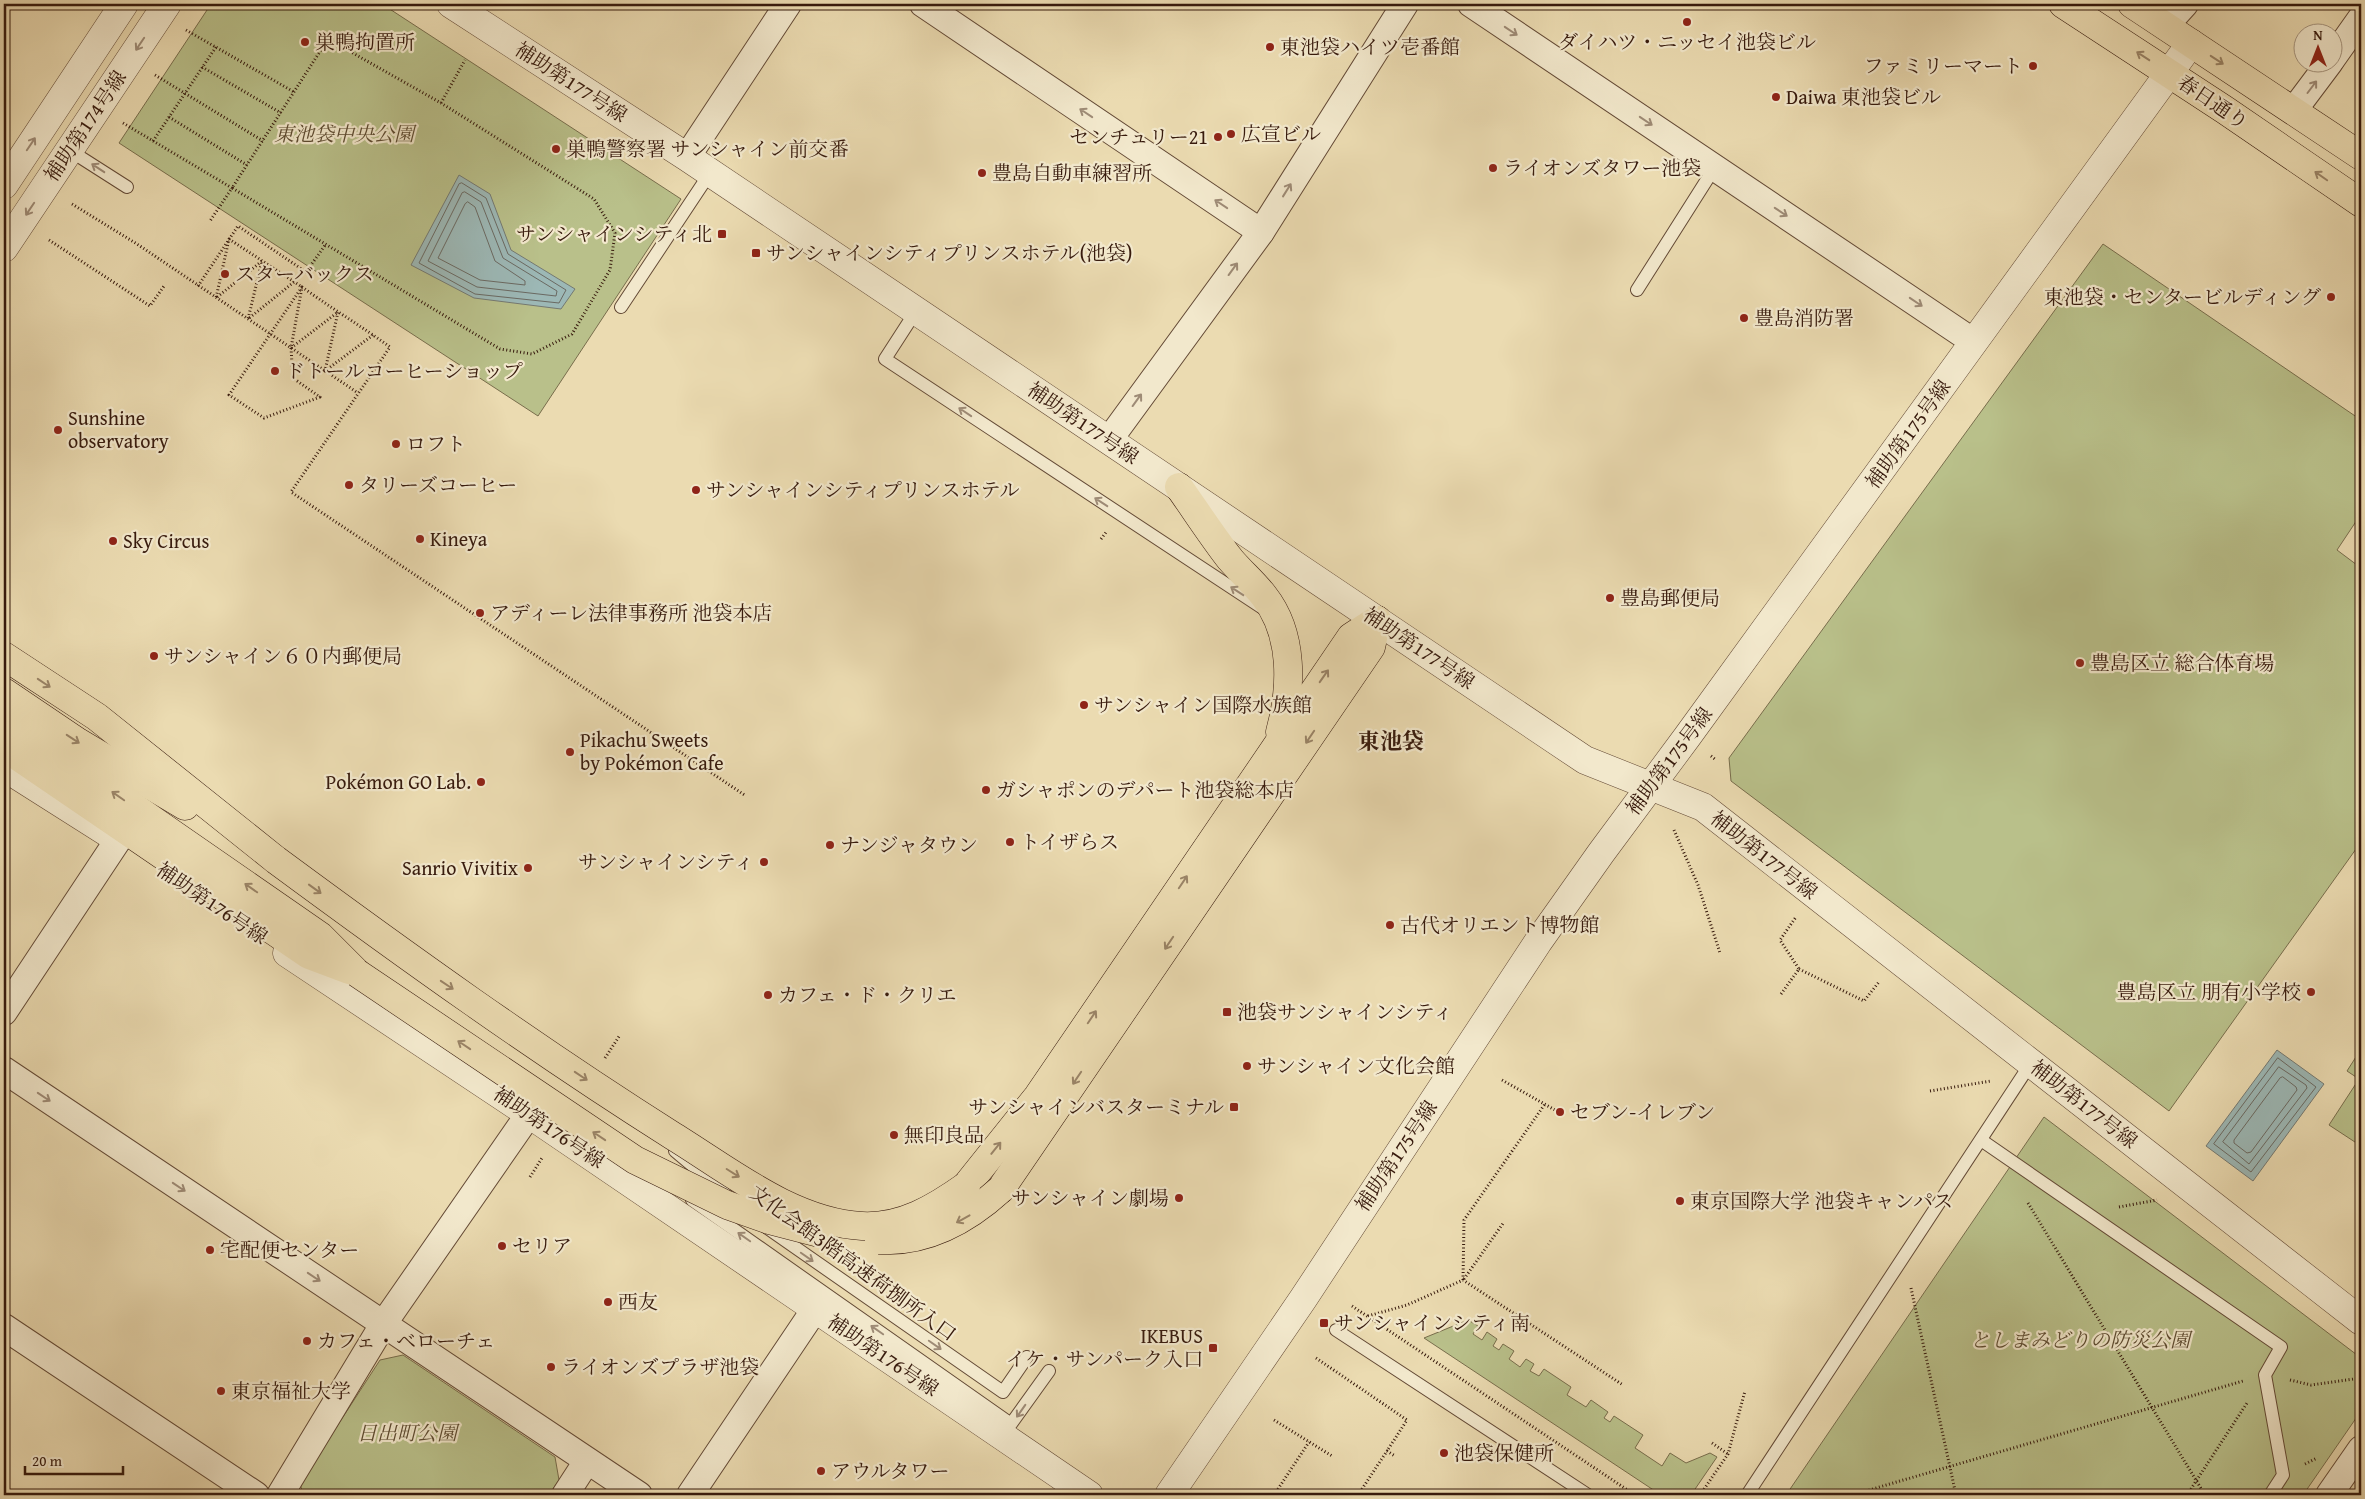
<svg xmlns="http://www.w3.org/2000/svg" width="2365" height="1499" viewBox="0 0 2365 1499" font-family="'Gentium Book Plus','Noto Serif JP',serif">
	<rect width="100%" height="100%" fill="#ebdbb1"/>
	<filter id="stains"><feTurbulence type="fractalNoise" baseFrequency=".004" numOctaves="4"/><feColorMatrix values="0 0 0 0 .2 0 0 0 0 .09 0 0 0 0 .02 0 0 0 .5 -.17"/></filter>
	<radialGradient id="worn" r=".72"><stop offset=".6" stop-color="#630" stop-opacity="0"/><stop offset="1" stop-color="#630" stop-opacity=".3"/></radialGradient>
	<!-- green -->
	<g fill="#b9c08a" stroke="#786d4c">
		<polygon points="211,4 382,4 681,199 538,416 119,143"/>
		<polygon points="2103,244 2361,420 2361,514 2337,550 2361,568 2361,842 2169,1111 1731,781 1729,758"/>
		<polygon points="2361,1049 2361,1146 2329,1125 2359,1079 2347,1071"/>
		<polygon points="2044,1117 2361,1358 2361,1411 2303,1495 1786,1495"/>
		<polygon points="1468,1320 1478,1326 1473,1334 1482,1340 1487,1332 1497,1339 1493,1346 1499,1350 1503,1344 1514,1351 1509,1359 1520,1367 1526,1359 1534,1364 1530,1371 1539,1376 1544,1369 1571,1387 1567,1395 1586,1407 1591,1400 1608,1412 1604,1418 1610,1422 1614,1416 1643,1435 1635,1448 1662,1466 1670,1453 1686,1463 1710,1453 1717,1457 1691,1495 1661,1495 1424,1338"/>
		<polygon points="403,1355 555,1457 559,1480 549,1495 303,1495 300,1483 380,1360"/>
	</g>
	<!-- water -->
	<g fill="#9cb8b6" stroke="#747972">
		<polygon points="459,175 490,194 511,250 575,289 561,309 474,298 411,265"/>
		<polygon points="2277,1050 2324,1084 2253,1181 2206,1146"/>
	</g>
	<g fill="none" stroke-linecap="round" stroke-linejoin="round">
		<!-- shore -->
		<g stroke="#6a6962" stroke-width="1">
			<polygon points="462,183 486,198 508,254 566,290 559,303 475,294 419,263 459,184"/>
			<polygon points="465,192 481,202 503,258 557,291 556,296 477,287 428,261 462,193"/>
			<polygon points="468,202 475,207 495,261 525,281 525,285 480,280 438,258 465,204"/>
			<polygon points="2278,1058 2316,1087 2251,1172 2214,1144"/>
			<polygon points="2279,1067 2306,1085 2307,1088 2249,1164 2223,1142"/>
			<polygon points="2283,1077 2296,1087 2297,1090 2251,1152 2247,1153 2234,1143 2234,1140 2280,1078"/>
		</g>
		<defs>
			<g id="service">
				<polyline points="69,150 127,187"/>
				<polyline points="1637,290 1715,167"/>
				<polyline points="621,307 710,173"/>
				<polyline points="916,311 885,359 1261,607"/>
				<polyline points="1981,1140 2281,1347 2265,1375 2283,1475 2270,1495"/>
				<polyline points="675,1151 725,1193"/>
				<polyline points="692,1200 1011,1424 1049,1371"/>
				<polyline points="763,1225 1003,1392 1027,1357"/>
				<polyline points="1336,1330 1588,1495"/>
				<polyline points="1747,1495 2031,1063"/>
			</g>
			<g id="minor">
				<polyline points="923,4 1261,232"/>
				<polyline points="1471,4 1974,342"/>
				<polyline points="2166,25 2185,4"/>
				<polyline points="2332,59 2361,18"/>
				<polyline points="2294,110 2330,62"/>
				<polyline points="687,157 788,4"/>
				<polyline points="1109,440 1261,232 1405,4"/>
				<polyline points="4,1012 118,840"/>
				<polyline points="4,1070 639,1495"/>
				<polyline points="4,1327 256,1495"/>
				<polyline points="280,1495 384,1323 529,1114"/>
				<polyline points="565,1495 587,1461"/>
				<polyline points="690,1495 815,1309"/>
				<polyline points="2329,1495 2361,1449"/>
			</g>
			<g id="tertiary">
				<polyline points="451,4 687,157 1585,760 1703,807 2361,1321"/>
				<polyline points="4,185 124,4"/>
				<polyline points="4,248 167,4"/>
				<polyline points="4,767 108,833"/>
				<polyline points="287,953 529,1114 1089,1495"/>
				<polyline points="1169,1495 1303,1299 1538,942 1601,853 1687,737 2191,43"/>
			</g>
			<g id="trunk">
				<polyline points="2063,4 2225,110 2361,203"/>
				<polyline points="2132,4 2361,156"/>
			</g>
			<g id="motorway">
				<path d="M1179 487C1196 511 1212 536 1230 559 1241 572 1254 583 1264 596 1294 634 1292 688 1280 732"/>
				<polyline points="4,656 97,717 276,860"/>
				<polyline points="4,692 78,742 185,806"/>
				<polyline points="4,717 320,936 357,973"/>
				<polyline points="4,747 309,955 349,970"/>
				<polyline points="966,1186 1038,1096 1351,637 1377,620"/>
				<polyline points="1001,1189 1371,647 1377,620"/>
			</g>
		</defs>
		<!-- service casing -->
		<use href="#service" stroke="#644a36" stroke-width="14"/>
		<!-- minor casing -->
		<use href="#minor" stroke="#644a36" stroke-width="28"/>
		<!-- tertiary casing -->
		<use href="#tertiary" stroke="#644a36" stroke-width="29"/>
		<!-- trunk casing -->
		<use href="#trunk" stroke="#371a0d" stroke-width="29"/>
		<!-- motorway casing -->
		<use href="#motorway" stroke="#371a0d" stroke-width="29"/>
		<!-- path -->
		<g stroke="#371a0d" stroke-width="3" stroke-dasharray="1 2.5" stroke-linecap="butt">
			<polyline points="186,30 294,92"/>
			<polygon points="328,39 441,103 594,199 615,233 610,270 572,334 532,354 500,349 232,188"/>
			<polyline points="202,67 281,113"/>
			<polyline points="155,75 263,141"/>
			<polyline points="441,103 465,60"/>
			<polyline points="169,117 247,165"/>
			<polyline points="123,123 232,188 210,221"/>
			<polyline points="153,141 216,47"/>
			<polyline points="72,204 137,244 358,393"/>
			<polyline points="49,240 150,306 164,286"/>
			<polyline points="198,286 238,226 306,272 326,244"/>
			<path d="M373 335 325 371 338 312 291 348 302 287C331 308 361 326 390 347L291 492 746 796"/>
			<polyline points="291,348 293,378 320,397 264,418 229,395 302,287 229,239 216,298 262,261 248,319 294,282"/>
			<polyline points="1101,539 1107,531"/>
			<polyline points="1711,756 1716,760"/>
			<polyline points="1674,830 1698,885 1720,953"/>
			<polyline points="1799,969 1864,1001 1879,982"/>
			<polyline points="1781,994 1799,969 1780,940 1796,917"/>
			<polyline points="605,1058 620,1035"/>
			<polyline points="1502,1080 1555,1110"/>
			<polyline points="1930,1091 1991,1081"/>
			<polyline points="530,1177 542,1158"/>
			<polyline points="2028,1203 2205,1495"/>
			<polyline points="2119,1207 2157,1200"/>
			<polyline points="1464,1279 1504,1222"/>
			<polyline points="1463,1280 1464,1220 1545,1104"/>
			<polyline points="1911,1288 1956,1495"/>
			<polyline points="1352,1306 1635,1495"/>
			<polyline points="1368,1316 1407,1305 1463,1280 1623,1385"/>
			<polyline points="1316,1358 1407,1420 1387,1451"/>
			<polyline points="2290,1380 2311,1385 2361,1378"/>
			<polyline points="1274,1420 1332,1456"/>
			<polyline points="1712,1443 1728,1454"/>
			<polyline points="2305,1464 2317,1458"/>
			<polyline points="1274,1495 1309,1442"/>
			<polyline points="1358,1495 1387,1451 1395,1456"/>
			<polyline points="1700,1495 1728,1454 1745,1391"/>
			<polyline points="1852,1495 2243,1381"/>
			<polyline points="2187,1495 2247,1403"/>
		</g>
		<!-- service -->
		<use href="#service" stroke="#f2e8cc" stroke-width="12"/>
		<!-- minor -->
		<use href="#minor" stroke="#f2e8cc" stroke-width="26"/>
		<!-- tertiary -->
		<use href="#tertiary" stroke="#f2e8cc" stroke-width="28"/>
		<!-- trunk -->
		<use href="#trunk" stroke="#ebdbb1" stroke-width="28"/>
		<!-- motorway -->
		<use href="#motorway" stroke="#ebdbb1" stroke-width="28"/>
		<defs>
			<g id="motorway-bridge">
				<path d="M276 860C406 956 537 1050 673 1136 730 1171 792 1222 862 1226 902 1228 935 1208 966 1186"/>
				<polyline points="357,973 635,1160 727,1205 769,1220 819,1233"/>
				<path d="M879 1240C927 1243 967 1220 1001 1189"/>
			</g>
		</defs>
		<!-- motorway-bridge casing -->
		<use href="#motorway-bridge" stroke="#371a0d" stroke-width="29" stroke-linecap="butt"/>
		<!-- motorway-bridge -->
		<use href="#motorway-bridge" stroke="#ebdbb1" stroke-width="28"/>
	</g>
	<!-- one-way arrows -->
	<defs><path id="oneway-shaft" d="M-6 0H5M1.5-3L5.5 0L1.5 3" fill="none" stroke-width="1.6" stroke-linecap="round" stroke-linejoin="round" transform="scale(1.25)"/></defs>
	<g stroke="#9e8b76">
		<use href="#oneway-shaft" transform="translate(1511 31) rotate(34)"/>
		<use href="#oneway-shaft" transform="translate(140 44) rotate(124)"/>
		<use href="#oneway-shaft" transform="translate(2312 87) rotate(-53)"/>
		<use href="#oneway-shaft" transform="translate(1086 113) rotate(-146)"/>
		<use href="#oneway-shaft" transform="translate(1646 121) rotate(34)"/>
		<use href="#oneway-shaft" transform="translate(31 144) rotate(-56)"/>
		<use href="#oneway-shaft" transform="translate(98 168) rotate(-147)"/>
		<use href="#oneway-shaft" transform="translate(1287 190) rotate(-58)"/>
		<use href="#oneway-shaft" transform="translate(1221 204) rotate(-146)"/>
		<use href="#oneway-shaft" transform="translate(30 209) rotate(124)"/>
		<use href="#oneway-shaft" transform="translate(1781 212) rotate(34)"/>
		<use href="#oneway-shaft" transform="translate(1233 269) rotate(-54)"/>
		<use href="#oneway-shaft" transform="translate(1916 302) rotate(34)"/>
		<use href="#oneway-shaft" transform="translate(1137 400) rotate(-54)"/>
		<use href="#oneway-shaft" transform="translate(965 412) rotate(-146)"/>
		<use href="#oneway-shaft" transform="translate(1101 502) rotate(-147)"/>
		<use href="#oneway-shaft" transform="translate(1237 591) rotate(-147)"/>
		<use href="#oneway-shaft" transform="translate(44 1097) rotate(34)"/>
		<use href="#oneway-shaft" transform="translate(179 1187) rotate(34)"/>
		<use href="#oneway-shaft" transform="translate(744 1237) rotate(-145)"/>
		<use href="#oneway-shaft" transform="translate(807 1257) rotate(35)"/>
		<use href="#oneway-shaft" transform="translate(314 1277) rotate(34)"/>
		<use href="#oneway-shaft" transform="translate(877 1330) rotate(-145)"/>
		<use href="#oneway-shaft" transform="translate(935 1345) rotate(35)"/>
		<use href="#oneway-shaft" transform="translate(1021 1411) rotate(125)"/>
	</g>
	<g stroke="#9a8467">
		<use href="#oneway-shaft" transform="translate(2143 56) rotate(-147)"/>
		<use href="#oneway-shaft" transform="translate(2217 60) rotate(33)"/>
		<use href="#oneway-shaft" transform="translate(2321 176) rotate(-145)"/>
		<use href="#oneway-shaft" transform="translate(1324 676) rotate(-55)"/>
		<use href="#oneway-shaft" transform="translate(44 683) rotate(34)"/>
		<use href="#oneway-shaft" transform="translate(1310 737) rotate(124)"/>
		<use href="#oneway-shaft" transform="translate(73 739) rotate(33)"/>
		<use href="#oneway-shaft" transform="translate(118 796) rotate(-145)"/>
		<use href="#oneway-shaft" transform="translate(1183 882) rotate(-56)"/>
		<use href="#oneway-shaft" transform="translate(251 888) rotate(-145)"/>
		<use href="#oneway-shaft" transform="translate(315 889) rotate(36)"/>
		<use href="#oneway-shaft" transform="translate(1169 943) rotate(124)"/>
		<use href="#oneway-shaft" transform="translate(447 985) rotate(34)"/>
		<use href="#oneway-shaft" transform="translate(1092 1017) rotate(-56)"/>
		<use href="#oneway-shaft" transform="translate(464 1045) rotate(-146)"/>
		<use href="#oneway-shaft" transform="translate(581 1076) rotate(34)"/>
		<use href="#oneway-shaft" transform="translate(1077 1078) rotate(124)"/>
		<use href="#oneway-shaft" transform="translate(599 1136) rotate(-146)"/>
		<use href="#oneway-shaft" transform="translate(996 1148) rotate(-51)"/>
		<use href="#oneway-shaft" transform="translate(733 1173) rotate(32)"/>
		<use href="#oneway-shaft" transform="translate(963 1219) rotate(151)"/>
	</g>
	<!-- markers -->
	<g fill="#8f2418" stroke="#f2e8cc" stroke-width="2">
		<circle cx="1687" cy="22" r="5"/>
		<circle cx="305" cy="42" r="5"/>
		<circle cx="1270" cy="47" r="5"/>
		<circle cx="2033" cy="66" r="5"/>
		<circle cx="1776" cy="97" r="5"/>
		<circle cx="1231" cy="134" r="5"/>
		<circle cx="1218" cy="137" r="5"/>
		<circle cx="556" cy="149" r="5"/>
		<circle cx="1493" cy="168" r="5"/>
		<circle cx="982" cy="173" r="5"/>
		<rect x="717" y="229" width="10" height="10" rx="2.5"/>
		<rect x="751" y="248" width="10" height="10" rx="2.5"/>
		<circle cx="225" cy="274" r="5"/>
		<circle cx="2331" cy="297" r="5"/>
		<circle cx="1744" cy="318" r="5"/>
		<circle cx="275" cy="371" r="5"/>
		<circle cx="58" cy="430" r="5"/>
		<circle cx="396" cy="444" r="5"/>
		<circle cx="349" cy="485" r="5"/>
		<circle cx="696" cy="490" r="5"/>
		<circle cx="420" cy="539" r="5"/>
		<circle cx="113" cy="541" r="5"/>
		<circle cx="1610" cy="598" r="5"/>
		<circle cx="480" cy="613" r="5"/>
		<circle cx="154" cy="656" r="5"/>
		<circle cx="2080" cy="663" r="5"/>
		<circle cx="1084" cy="705" r="5"/>
		<circle cx="570" cy="752" r="5"/>
		<circle cx="481" cy="782" r="5"/>
		<circle cx="986" cy="790" r="5"/>
		<circle cx="1010" cy="842" r="5"/>
		<circle cx="830" cy="845" r="5"/>
		<circle cx="764" cy="862" r="5"/>
		<circle cx="528" cy="868" r="5"/>
		<circle cx="1390" cy="925" r="5"/>
		<circle cx="2311" cy="992" r="5"/>
		<circle cx="768" cy="995" r="5"/>
		<rect x="1222" y="1007" width="10" height="10" rx="2.5"/>
		<circle cx="1247" cy="1066" r="5"/>
		<rect x="1229" y="1102" width="10" height="10" rx="2.5"/>
		<circle cx="1560" cy="1112" r="5"/>
		<circle cx="894" cy="1135" r="5"/>
		<circle cx="1179" cy="1198" r="5"/>
		<circle cx="1680" cy="1201" r="5"/>
		<circle cx="502" cy="1246" r="5"/>
		<circle cx="210" cy="1250" r="5"/>
		<circle cx="608" cy="1302" r="5"/>
		<rect x="1319" y="1318" width="10" height="10" rx="2.5"/>
		<circle cx="307" cy="1341" r="5"/>
		<rect x="1208" y="1343" width="10" height="10" rx="2.5"/>
		<circle cx="551" cy="1367" r="5"/>
		<circle cx="221" cy="1391" r="5"/>
		<circle cx="1444" cy="1453" r="5"/>
		<circle cx="821" cy="1471" r="5"/>
	</g>
	<g text-anchor="middle" stroke-width="4.5" stroke-linejoin="round" paint-order="stroke">
		<!-- poi labels -->
		<g font-size="20" fill="#371a0d" stroke="#f2e8cc" text-anchor="start">
			<text x="315" y="49">巣鴨拘置所</text>
			<text x="1687" y="49" text-anchor="middle">ダイハツ・ニッセイ池袋ビル</text>
			<text x="1280" y="54">東池袋ハイツ壱番館</text>
			<text x="2023" y="73" text-anchor="end">ファミリーマート</text>
			<text x="1786" y="104">Daiwa 東池袋ビル</text>
			<text x="1241" y="141">広宣ビル</text>
			<text x="1208" y="144" text-anchor="end">センチュリー21</text>
			<text x="566" y="156">巣鴨警察署 サンシャイン前交番</text>
			<text x="1503" y="175">ライオンズタワー池袋</text>
			<text x="992" y="180">豊島自動車練習所</text>
			<text x="712" y="241" text-anchor="end">サンシャインシティ北</text>
			<text x="766" y="260">サンシャインシティプリンスホテル(池袋)</text>
			<text x="235" y="281">スターバックス</text>
			<text x="2321" y="304" text-anchor="end">東池袋・センタービルディング</text>
			<text x="1754" y="325">豊島消防署</text>
			<text x="285" y="378">ドトールコーヒーショップ</text>
			<text x="68" y="425">Sunshine<tspan x="68" dy="23">observatory</tspan></text>
			<text x="406" y="451">ロフト</text>
			<text x="359" y="492">タリーズコーヒー</text>
			<text x="706" y="497">サンシャインシティプリンスホテル</text>
			<text x="430" y="546">Kineya</text>
			<text x="123" y="548">Sky Circus</text>
			<text x="1620" y="605">豊島郵便局</text>
			<text x="490" y="620">アディーレ法律事務所 池袋本店</text>
			<text x="164" y="663">サンシャイン６０内郵便局</text>
			<text x="2090" y="670">豊島区立 総合体育場</text>
			<text x="1094" y="712">サンシャイン国際水族館</text>
			<text x="580" y="747">Pikachu Sweets<tspan x="580" dy="23">by Pokémon Cafe</tspan></text>
			<text x="471" y="789" text-anchor="end">Pokémon GO Lab.</text>
			<text x="996" y="797">ガシャポンのデパート池袋総本店</text>
			<text x="1020" y="849">トイザらス</text>
			<text x="840" y="852">ナンジャタウン</text>
			<text x="754" y="869" text-anchor="end">サンシャインシティ</text>
			<text x="518" y="875" text-anchor="end">Sanrio Vivitix</text>
			<text x="1400" y="932">古代オリエント博物館</text>
			<text x="2301" y="999" text-anchor="end">豊島区立 朋有小学校</text>
			<text x="778" y="1002">カフェ・ド・クリエ</text>
			<text x="1237" y="1019">池袋サンシャインシティ</text>
			<text x="1257" y="1073">サンシャイン文化会館</text>
			<text x="1224" y="1114" text-anchor="end">サンシャインバスターミナル</text>
			<text x="1570" y="1119">セブン-イレブン</text>
			<text x="904" y="1142">無印良品</text>
			<text x="1169" y="1205" text-anchor="end">サンシャイン劇場</text>
			<text x="1690" y="1208">東京国際大学 池袋キャンパス</text>
			<text x="512" y="1253">セリア</text>
			<text x="220" y="1257">宅配便センター</text>
			<text x="618" y="1309">西友</text>
			<text x="1334" y="1330">サンシャインシティ南</text>
			<text x="1203" y="1343" text-anchor="end">IKEBUS<tspan x="1203" dy="23">イケ・サンパーク入口</tspan></text>
			<text x="317" y="1348">カフェ・ベローチェ</text>
			<text x="561" y="1374">ライオンズプラザ池袋</text>
			<text x="231" y="1398">東京福祉大学</text>
			<text x="1454" y="1460">池袋保健所</text>
			<text x="831" y="1478">アウルタワー</text>
		</g>
		<!-- street labels -->
		<g font-size="20" fill="#371a0d" stroke="#f2e8cc">
			<text transform="translate(571 82) rotate(33)" y="7">補助第177号線</text>
			<text transform="translate(2213 102) rotate(34)" y="7">春日通り</text>
			<text transform="translate(85 126) rotate(-56)" y="7">補助第174号線</text>
			<text transform="translate(1083 423) rotate(34)" y="7">補助第177号線</text>
			<text transform="translate(1908 434) rotate(-54)" y="7">補助第175号線</text>
			<text transform="translate(1419 648) rotate(34)" y="7">補助第177号線</text>
			<text transform="translate(1669 761) rotate(-53)" y="7">補助第175号線</text>
			<text transform="translate(1764 855) rotate(38)" y="7">補助第177号線</text>
			<text transform="translate(212 903) rotate(34)" y="7">補助第176号線</text>
			<text transform="translate(2084 1104) rotate(38)" y="7">補助第177号線</text>
			<text transform="translate(549 1127) rotate(34)" y="7">補助第176号線</text>
			<text transform="translate(1396 1156) rotate(-56)" y="7">補助第175号線</text>
			<text transform="translate(853 1263) rotate(36)" y="7">文化会館3階高速荷捌所入口</text>
			<text transform="translate(883 1355) rotate(34)" y="7">補助第176号線</text>
		</g>
		<!-- park labels -->
		<g font-size="20" font-style="italic" fill="#5e4c32" stroke="#f2e8cc">
			<text x="344" y="141">東池袋中央公園</text>
			<text x="2080" y="1347">としまみどりの防災公園</text>
			<text x="407" y="1440">日出町公園</text>
		</g>
		<!-- quarter labels -->
		<g font-size="22" font-weight="bold" fill="#371a0d" stroke="#f2e8cc">
			<text x="1391" y="749">東池袋</text>
		</g>
	</g>
	<!-- margin -->
	<rect width="2365" height="1499" fill="none" stroke="#ebdbb1" stroke-width="20"/>
	<rect x="5" y="5" width="2355" height="1489" fill="none" stroke="#371a0d" stroke-width="2.5"/>
	<rect x="10" y="10" width="2345" height="1479" fill="none" stroke="#371a0d"/>
	<!-- north arrow -->
	<g transform="translate(2318 48)"><circle r="24" fill="#f2e8cc" stroke="#a79680"/>
	<path d="M0-4L9 19L0 12L-9 19Z" fill="#8f2418"/>
	<text y="-8" font-size="14" font-weight="bold" text-anchor="middle" fill="#371a0d">N</text>
	</g>
	<!-- scale -->
	<path d="M25 1466v8h98v-8" fill="none" stroke="#371a0d" stroke-width="2.5"/>
	<text x="32" y="1466" font-size="15" fill="#371a0d" stroke="#f2e8cc" stroke-width="4" paint-order="stroke">20 m</text>
	<rect width="100%" height="100%" filter="url(#stains)"/>
	<rect width="100%" height="100%" fill="url(#worn)"/>
</svg>
